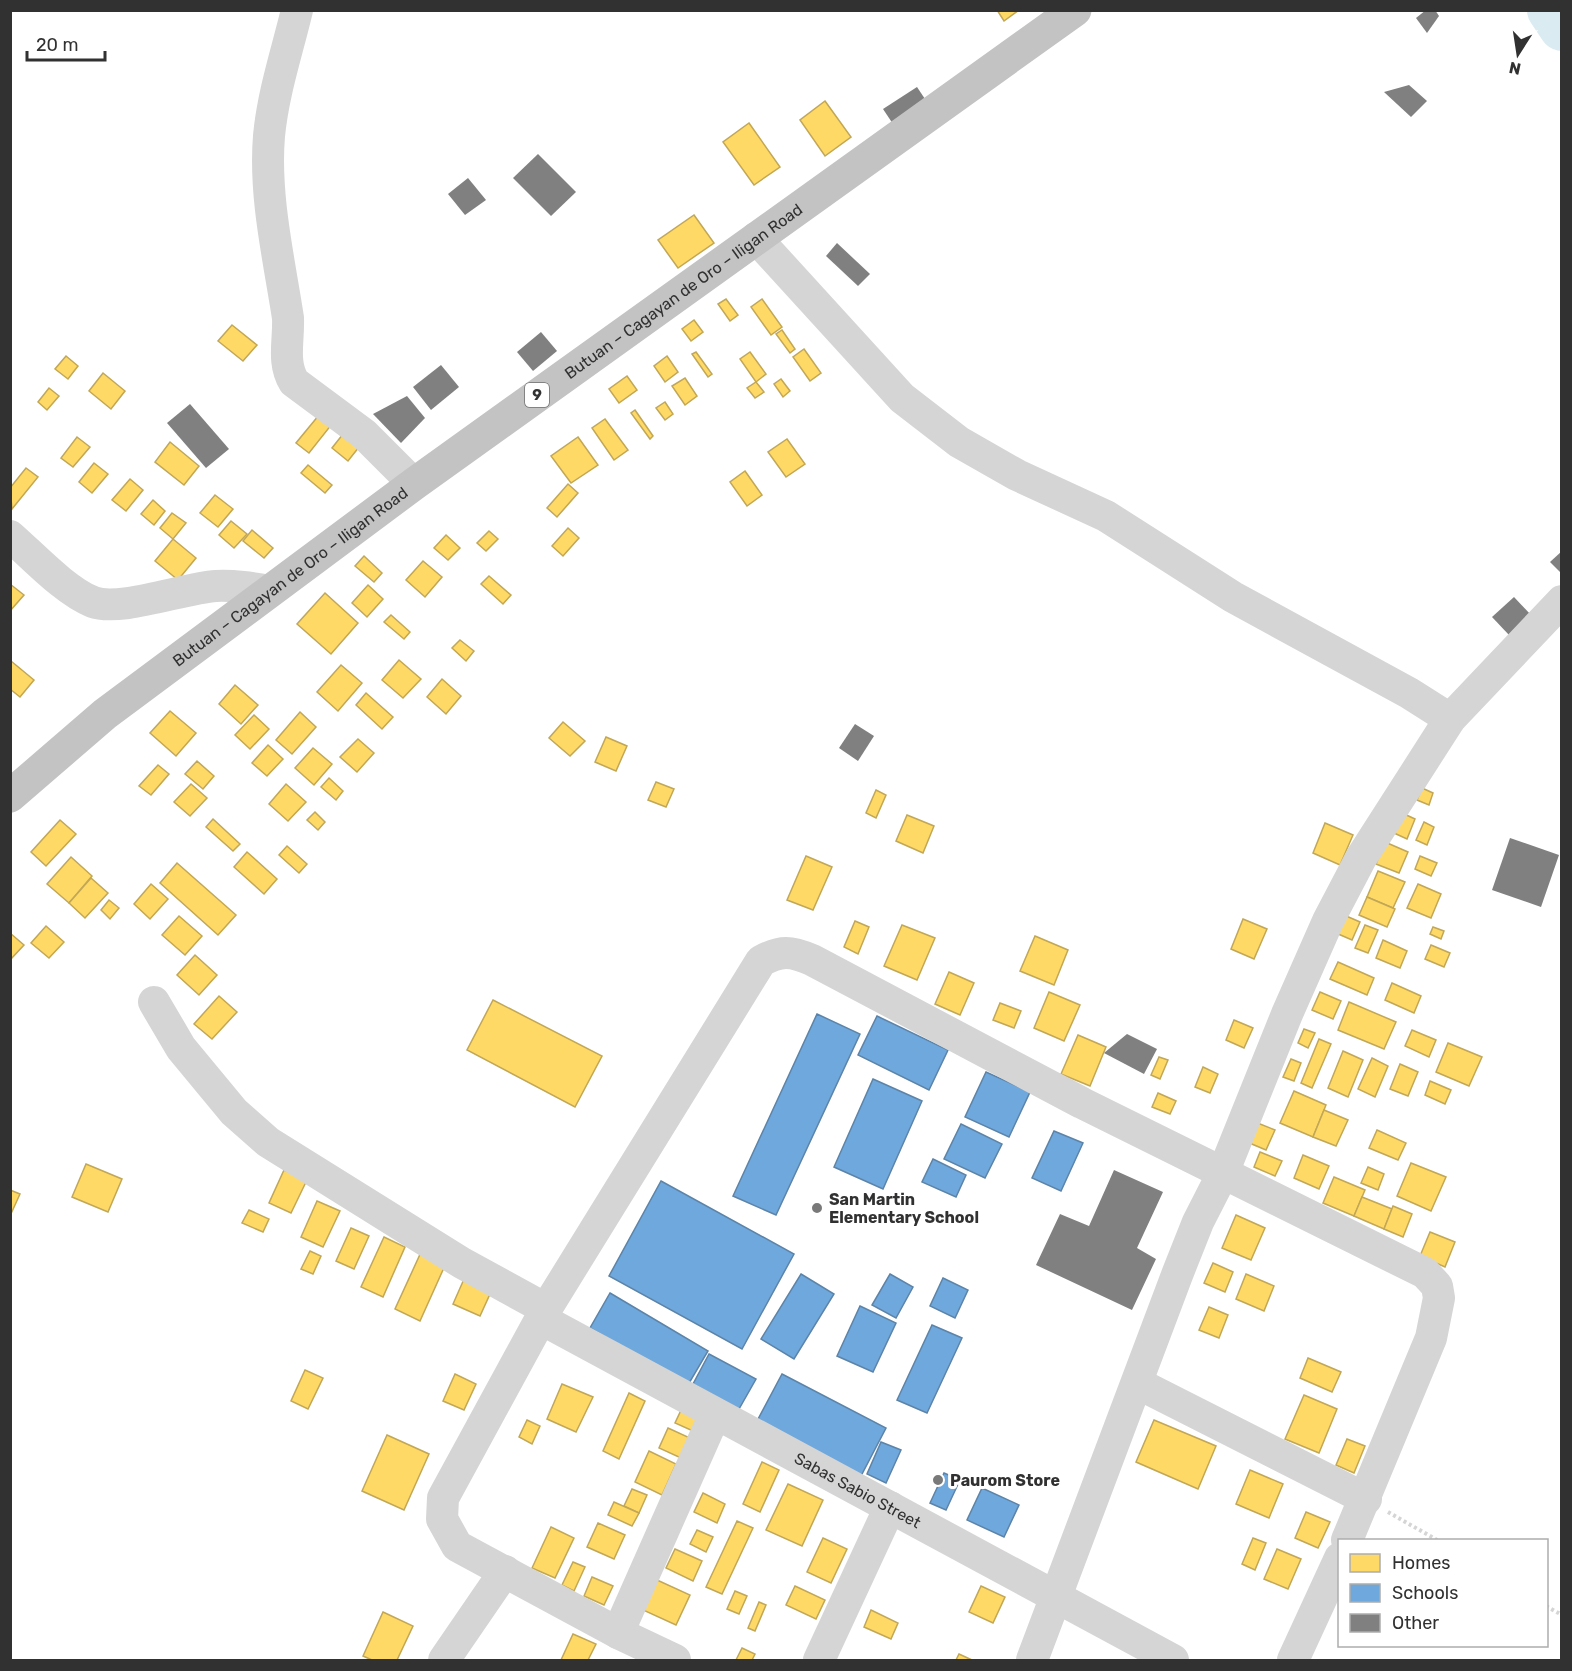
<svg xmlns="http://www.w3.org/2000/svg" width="1572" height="1671" viewBox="0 0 1572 1671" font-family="Rubik,sans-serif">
	<rect width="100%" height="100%" fill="#fff"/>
	<!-- homes -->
	<g fill="#ffd966" stroke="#c1a756" stroke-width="1.5">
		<polygon points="997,10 1019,10 1004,21"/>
		<polygon points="825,101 851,137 825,156 800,120"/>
		<polygon points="749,123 780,167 754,185 723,142"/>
		<polygon points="694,215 714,243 678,268 658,240"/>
		<polygon points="726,299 738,315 730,321 718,304"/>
		<polygon points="762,299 782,327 771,335 751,307"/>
		<polygon points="694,320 703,332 691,341 682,329"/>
		<polygon points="232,325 257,345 243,361 218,341"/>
		<polygon points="782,330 795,349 790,353 776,334"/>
		<polygon points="804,349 821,373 810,381 793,357"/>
		<polygon points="696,352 712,374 708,377 692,354"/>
		<polygon points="750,352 766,374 756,382 740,359"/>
		<polygon points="66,356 78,366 68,379 55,369"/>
		<polygon points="667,356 678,372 665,382 654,366"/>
		<polygon points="103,373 125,391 111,409 89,391"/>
		<polygon points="627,376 637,390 619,403 609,389"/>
		<polygon points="685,378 697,396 685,405 672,386"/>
		<polygon points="781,379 790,391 783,397 774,384"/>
		<polygon points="756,382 764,392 755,398 747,388"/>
		<polygon points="49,388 59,396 47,410 38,402"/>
		<polygon points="665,402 673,414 665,420 656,408"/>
		<polygon points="635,410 653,436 650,439 631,413"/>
		<polygon points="319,415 332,424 309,453 296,443"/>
		<polygon points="605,419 628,450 614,460 592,428"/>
		<polygon points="343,434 359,447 348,461 332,448"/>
		<polygon points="77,437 90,447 73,467 61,458"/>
		<polygon points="578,437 598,465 571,483 551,456"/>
		<polygon points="787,439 805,464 786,477 768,452"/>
		<polygon points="170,442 199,466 184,485 155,462"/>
		<polygon points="94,463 108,474 92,493 79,482"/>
		<polygon points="308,465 332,485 325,493 301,473"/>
		<polygon points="26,468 38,477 12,509 10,488"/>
		<polygon points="745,471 762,495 747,506 730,482"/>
		<polygon points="130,479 143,490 126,511 112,500"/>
		<polygon points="568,484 578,493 557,517 547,508"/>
		<polygon points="215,495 233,509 218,527 200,513"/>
		<polygon points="153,500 165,511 154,525 141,514"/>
		<polygon points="172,513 186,523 173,539 160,528"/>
		<polygon points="231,521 247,534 234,548 219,535"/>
		<polygon points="568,528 579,538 563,556 552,546"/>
		<polygon points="252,530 273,548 264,558 243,541"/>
		<polygon points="489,531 498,539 486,551 477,543"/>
		<polygon points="446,535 460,548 448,560 434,548"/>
		<polygon points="173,539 196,558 178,580 155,561"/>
		<polygon points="364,556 382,573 374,582 355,566"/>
		<polygon points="423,561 442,577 425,597 406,580"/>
		<polygon points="489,576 511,595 503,604 481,584"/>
		<polygon points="10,584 24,595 10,611"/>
		<polygon points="368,585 383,599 367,617 352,603"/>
		<polygon points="325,593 358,623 331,654 297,624"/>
		<polygon points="391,615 410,632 404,639 384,622"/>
		<polygon points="460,640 474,651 466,661 452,648"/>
		<polygon points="399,660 421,679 403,698 382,680"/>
		<polygon points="11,661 34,680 20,697 10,689"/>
		<polygon points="341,665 362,683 338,711 317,692"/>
		<polygon points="442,679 461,696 446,714 427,697"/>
		<polygon points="235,685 258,705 241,724 219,704"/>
		<polygon points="366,693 393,717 382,729 356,705"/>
		<polygon points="170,711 196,733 176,756 150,733"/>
		<polygon points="300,712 316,727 292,754 276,740"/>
		<polygon points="254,715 269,729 250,749 235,735"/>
		<polygon points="563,722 585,741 570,756 549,738"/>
		<polygon points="606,737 627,746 616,771 595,762"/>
		<polygon points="358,739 374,753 357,772 340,757"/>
		<polygon points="268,745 283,759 267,776 252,763"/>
		<polygon points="313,748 332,764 314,785 295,768"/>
		<polygon points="197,761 214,776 203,789 185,774"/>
		<polygon points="158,765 169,774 151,795 139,786"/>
		<polygon points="329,778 343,791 336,800 321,787"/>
		<polygon points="656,782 674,789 666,807 648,800"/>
		<polygon points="191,784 207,798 190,816 174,802"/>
		<polygon points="286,784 306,802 288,821 269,804"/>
		<polygon points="1422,788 1433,793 1429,805 1417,800"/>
		<polygon points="876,790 886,795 876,818 866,813"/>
		<polygon points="315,812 325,822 318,830 307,820"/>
		<polygon points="1402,813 1415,819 1407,839 1394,833"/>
		<polygon points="907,815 934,826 923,853 896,841"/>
		<polygon points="213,819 240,844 233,851 206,827"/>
		<polygon points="60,820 76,834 46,866 31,852"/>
		<polygon points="1424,822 1434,827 1427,845 1416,840"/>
		<polygon points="1325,823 1353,835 1340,865 1313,853"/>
		<polygon points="1385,842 1408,852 1399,873 1376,864"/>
		<polygon points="287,846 307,864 299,873 279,855"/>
		<polygon points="247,852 277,879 264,894 234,867"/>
		<polygon points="806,856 832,867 813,910 787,900"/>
		<polygon points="1420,856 1437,863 1431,876 1415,869"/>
		<polygon points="71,857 92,876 69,903 47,884"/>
		<polygon points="177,863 236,915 218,935 160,883"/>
		<polygon points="1378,871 1405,882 1393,908 1367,897"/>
		<polygon points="91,878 108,893 85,918 69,903"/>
		<polygon points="151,884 168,899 150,919 134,904"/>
		<polygon points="1418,884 1441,894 1431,918 1407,908"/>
		<polygon points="1367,897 1395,909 1387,927 1359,915"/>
		<polygon points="109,900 119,908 110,919 101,910"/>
		<polygon points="1337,912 1360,922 1352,940 1329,930"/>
		<polygon points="179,916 202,936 185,955 162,935"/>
		<polygon points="1243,919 1267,929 1254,959 1231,949"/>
		<polygon points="855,921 869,927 858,954 844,947"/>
		<polygon points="902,925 935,938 917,980 884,966"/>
		<polygon points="1365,925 1378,930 1368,953 1355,948"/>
		<polygon points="46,926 64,942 49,958 31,943"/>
		<polygon points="1433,927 1444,931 1441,939 1430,934"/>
		<polygon points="10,933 24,945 10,960"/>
		<polygon points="1035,936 1068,950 1054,985 1020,971"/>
		<polygon points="1383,940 1407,951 1400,968 1376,958"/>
		<polygon points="1431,945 1450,953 1444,967 1425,959"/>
		<polygon points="195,955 217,975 199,995 177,975"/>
		<polygon points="1338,962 1374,978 1367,995 1330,979"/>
		<polygon points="949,972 974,983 960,1015 935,1004"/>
		<polygon points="1392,983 1421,996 1414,1013 1385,1000"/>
		<polygon points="1049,992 1080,1005 1064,1041 1034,1028"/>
		<polygon points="1320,992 1341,1001 1333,1019 1312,1010"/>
		<polygon points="219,996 237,1012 212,1039 194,1024"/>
		<polygon points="493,1000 602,1056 575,1107 467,1050"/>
		<polygon points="1349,1002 1396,1022 1384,1049 1338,1030"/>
		<polygon points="1000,1003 1021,1011 1014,1028 993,1020"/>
		<polygon points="1234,1020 1253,1028 1244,1048 1226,1040"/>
		<polygon points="1304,1029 1315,1033 1308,1048 1298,1043"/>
		<polygon points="1412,1030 1436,1040 1429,1057 1405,1046"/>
		<polygon points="1078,1035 1106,1047 1090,1086 1061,1074"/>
		<polygon points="1319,1039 1331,1044 1312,1088 1301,1083"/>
		<polygon points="1448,1043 1482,1057 1469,1086 1436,1072"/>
		<polygon points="1343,1051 1363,1060 1348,1097 1328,1088"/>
		<polygon points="1159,1057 1168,1060 1160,1079 1151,1075"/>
		<polygon points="1372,1058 1388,1066 1375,1097 1358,1089"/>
		<polygon points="1291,1059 1301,1063 1294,1081 1283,1077"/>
		<polygon points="1400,1064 1418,1072 1408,1096 1390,1089"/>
		<polygon points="1203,1067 1218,1074 1210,1093 1195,1087"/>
		<polygon points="1430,1081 1451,1090 1445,1104 1425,1095"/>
		<polygon points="1294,1091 1326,1105 1313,1137 1280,1123"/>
		<polygon points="1158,1093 1176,1101 1170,1114 1152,1107"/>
		<polygon points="1324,1110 1348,1120 1336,1146 1313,1137"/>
		<polygon points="1255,1122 1275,1130 1266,1150 1247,1142"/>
		<polygon points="1377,1130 1406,1143 1398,1160 1369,1148"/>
		<polygon points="1260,1152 1282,1161 1275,1176 1254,1167"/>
		<polygon points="1303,1155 1329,1166 1319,1189 1294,1178"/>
		<polygon points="1411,1163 1446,1177 1431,1211 1397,1196"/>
		<polygon points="86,1164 122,1179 108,1212 72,1197"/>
		<polygon points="1368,1167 1384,1174 1378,1190 1361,1183"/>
		<polygon points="284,1170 307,1180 291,1213 269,1203"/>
		<polygon points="1334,1177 1365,1190 1354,1216 1323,1203"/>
		<polygon points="10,1190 20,1194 10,1216"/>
		<polygon points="1362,1197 1392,1209 1384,1229 1354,1216"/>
		<polygon points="317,1201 340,1211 323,1247 301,1237"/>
		<polygon points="1393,1206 1412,1214 1403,1237 1384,1229"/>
		<polygon points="249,1210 269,1219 263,1232 242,1223"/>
		<polygon points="1236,1215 1265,1228 1251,1260 1222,1248"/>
		<polygon points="351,1228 369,1236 354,1269 336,1261"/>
		<polygon points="1430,1232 1455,1242 1445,1267 1420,1256"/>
		<polygon points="384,1237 405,1247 383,1297 361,1287"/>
		<polygon points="422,1250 447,1261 420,1321 395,1309"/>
		<polygon points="310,1251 321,1256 313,1274 301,1269"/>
		<polygon points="1213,1263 1233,1272 1225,1292 1204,1283"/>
		<polygon points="468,1270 495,1283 480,1316 453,1304"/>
		<polygon points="1246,1274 1274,1286 1264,1311 1236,1299"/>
		<polygon points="1209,1307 1228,1315 1219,1338 1199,1330"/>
		<polygon points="1308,1358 1341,1372 1332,1392 1300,1378"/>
		<polygon points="305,1370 323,1378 308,1409 291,1401"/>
		<polygon points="455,1374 476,1384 464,1410 443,1401"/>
		<polygon points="562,1384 593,1397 576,1432 547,1419"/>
		<polygon points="629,1393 645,1401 619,1459 603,1451"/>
		<polygon points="1304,1395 1337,1409 1319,1453 1285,1439"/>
		<polygon points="683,1406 701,1414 693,1431 675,1423"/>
		<polygon points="527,1420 540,1426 532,1444 519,1437"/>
		<polygon points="1154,1420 1216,1446 1198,1489 1136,1462"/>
		<polygon points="668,1428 690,1438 681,1458 659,1448"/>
		<polygon points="387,1435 429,1454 404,1510 362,1491"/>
		<polygon points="1347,1439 1365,1446 1354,1473 1336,1465"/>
		<polygon points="649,1451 676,1464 662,1495 635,1482"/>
		<polygon points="762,1462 779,1470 760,1512 743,1504"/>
		<polygon points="1250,1470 1283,1484 1269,1518 1236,1504"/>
		<polygon points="788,1484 823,1500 802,1546 766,1530"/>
		<polygon points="632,1489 647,1495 639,1513 624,1506"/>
		<polygon points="703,1493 725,1504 717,1523 694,1512"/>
		<polygon points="614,1502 639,1513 632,1526 608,1515"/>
		<polygon points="1306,1512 1330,1522 1318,1548 1295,1538"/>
		<polygon points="737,1521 753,1528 722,1594 706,1587"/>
		<polygon points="598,1523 625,1535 614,1559 587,1547"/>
		<polygon points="551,1527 574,1538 555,1578 532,1568"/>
		<polygon points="697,1530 713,1537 706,1552 690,1544"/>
		<polygon points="823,1538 847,1549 831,1583 807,1572"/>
		<polygon points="1253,1538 1266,1543 1255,1570 1242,1564"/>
		<polygon points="675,1549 702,1561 693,1581 666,1568"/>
		<polygon points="1277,1549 1301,1559 1288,1589 1264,1579"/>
		<polygon points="573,1562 585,1567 574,1591 562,1585"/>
		<polygon points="592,1577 613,1586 604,1605 584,1596"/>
		<polygon points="657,1580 690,1595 676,1625 643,1610"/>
		<polygon points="795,1586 825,1600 816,1619 786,1605"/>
		<polygon points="981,1586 1005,1597 993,1623 969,1612"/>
		<polygon points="735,1591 747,1596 739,1614 727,1609"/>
		<polygon points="759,1602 766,1605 755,1631 748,1628"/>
		<polygon points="871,1610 898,1623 891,1639 864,1627"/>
		<polygon points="383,1612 413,1626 397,1660 372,1660 363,1656"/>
		<polygon points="573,1634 596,1644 588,1660 561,1660"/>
		<polygon points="742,1648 755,1654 752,1660 736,1660"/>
		<polygon points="959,1654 972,1660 956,1660"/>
	</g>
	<!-- schools -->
	<g fill="#6fa8dc" stroke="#5c84a9" stroke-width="1.5">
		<polygon points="817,1014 860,1034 776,1215 733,1196"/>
		<polygon points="877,1016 948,1050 929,1090 858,1055"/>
		<polygon points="986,1072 1030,1092 1009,1137 965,1117"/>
		<polygon points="873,1079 922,1101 883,1189 834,1167"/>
		<polygon points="961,1124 1002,1144 985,1178 944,1159"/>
		<polygon points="1054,1131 1083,1143 1061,1191 1032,1178"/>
		<polygon points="933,1159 966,1175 956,1197 922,1182"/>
		<polygon points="661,1181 794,1254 742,1349 609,1276"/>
		<polygon points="801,1274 834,1294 794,1359 761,1339"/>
		<polygon points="890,1274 913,1287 896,1318 872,1305"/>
		<polygon points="943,1278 968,1290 955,1318 930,1306"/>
		<polygon points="610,1293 708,1351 688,1385 590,1328"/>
		<polygon points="860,1306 896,1323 873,1372 837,1356"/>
		<polygon points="932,1325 962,1338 927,1413 897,1400"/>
		<polygon points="709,1354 756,1379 739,1409 693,1384"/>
		<polygon points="782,1374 886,1428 861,1476 757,1421"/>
		<polygon points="881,1442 901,1450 886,1483 867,1474"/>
		<polygon points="944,1473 960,1480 946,1510 930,1503"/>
		<polygon points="982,1488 1019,1505 1004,1537 967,1520"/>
	</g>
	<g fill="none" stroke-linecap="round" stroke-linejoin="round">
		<!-- river -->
		<polyline stroke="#dbebf2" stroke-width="46" points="1550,10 1562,28"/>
	</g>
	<!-- building -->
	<g fill="#808080">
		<polygon points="1426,10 1435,10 1439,16 1427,33 1416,18"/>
		<polygon points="1409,85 1427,101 1411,117 1384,92"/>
		<polygon points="917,87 931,108 897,130 883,109"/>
		<polygon points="538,154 576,192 551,216 513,178"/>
		<polygon points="468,178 486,200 465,215 448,194"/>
		<polygon points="837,243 870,274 858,286 826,256"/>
		<polygon points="541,332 557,351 533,371 517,352"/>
		<polygon points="441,365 459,387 431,410 413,387"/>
		<polygon points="407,396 425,418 401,443 373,414"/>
		<polygon points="190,404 229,449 206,468 167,423"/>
		<polygon points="1562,551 1562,574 1550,562"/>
		<polygon points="1514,597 1531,615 1509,635 1492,617"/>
		<polygon points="855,724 874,736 858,761 839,748"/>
		<polygon points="1510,838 1559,855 1541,907 1492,890"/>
		<polygon points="1127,1034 1157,1049 1144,1074 1104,1053"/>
		<polygon points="1114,1170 1163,1192 1137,1248 1156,1259 1132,1310 1036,1265 1060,1214 1089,1226"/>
	</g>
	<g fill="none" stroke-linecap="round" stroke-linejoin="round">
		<!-- path -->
		<g stroke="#d5d5d5" stroke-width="4" stroke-dasharray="3 3" stroke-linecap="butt">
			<polyline points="1388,1512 1437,1540"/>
			<polyline points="1546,1606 1562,1615"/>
		</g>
		<!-- minor -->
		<g stroke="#d5d5d5" stroke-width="32">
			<path d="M297 10C287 52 273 93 269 136 264 196 279 259 288 318 289 341 282 362 294 382L364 434 414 484"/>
			<polyline points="756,238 902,398 959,442 1017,475 1106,516 1233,597 1409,693 1450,719"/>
			<path d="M10 536C33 556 65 591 93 602 120 612 184 588 216 586 234 585 252 588 270 591"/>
			<polyline points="154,1002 181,1048 234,1112 268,1142 462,1263 546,1309"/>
			<path id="s1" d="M541 1319 1173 1660"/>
			<polyline points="1137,1383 1366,1499"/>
			<polyline points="618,1633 715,1414"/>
			<polyline points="444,1660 505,1571"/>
			<path d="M675 1660 618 1633 457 1546 442 1519 443 1498 546 1309 761 961C781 950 791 951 812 960L1082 1103 1425 1273 1437 1286 1439 1298 1431 1338 1347 1540"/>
			<polyline points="819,1660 890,1507"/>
			<polyline points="1032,1660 1177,1275 1198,1222 1223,1173 1287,1014 1328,921 1361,858 1450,719 1562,601"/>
			<polyline points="1293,1660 1340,1558"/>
		</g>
		<!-- highway -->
		<path stroke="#c3c3c3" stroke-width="33" id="s2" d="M10 796 105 714 414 484 1075 10"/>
	</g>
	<!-- markers -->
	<g fill="#797979" stroke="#fff" stroke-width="2">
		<circle cx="817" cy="1208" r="6"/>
		<circle cx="938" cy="1480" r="6"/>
	</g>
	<g text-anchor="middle" stroke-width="6" stroke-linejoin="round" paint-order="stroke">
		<!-- shield labels -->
		<rect fill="#fff" stroke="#6f6f6f" stroke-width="1.5" x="525" y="383" width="24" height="24" rx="4.5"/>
		<g font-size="15" font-weight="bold" fill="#313131">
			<text x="537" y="400">9</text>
		</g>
		<!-- street labels -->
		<g font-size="16" fill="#313131" stroke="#fff">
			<text dy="6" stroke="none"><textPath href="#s2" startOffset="842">Butuan – Cagayan de Oro – Iligan Road</textPath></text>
			<text dy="6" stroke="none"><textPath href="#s2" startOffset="356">Butuan – Cagayan de Oro – Iligan Road</textPath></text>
			<text dy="6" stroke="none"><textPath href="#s1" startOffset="360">Sabas Sabio Street</textPath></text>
		</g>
		<!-- poi labels -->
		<g font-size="16" font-weight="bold" fill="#313131" stroke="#fff" text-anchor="start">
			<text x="829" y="1205">San Martin<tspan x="829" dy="18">Elementary School</tspan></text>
			<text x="950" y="1486">Paurom Store</text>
		</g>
	</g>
	<!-- border -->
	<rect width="1572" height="1671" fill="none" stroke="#313131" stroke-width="24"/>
	<!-- legend -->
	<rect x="1338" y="1539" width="210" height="108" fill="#ffffff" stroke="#adadad" stroke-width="1.5"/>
	<rect x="1350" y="1554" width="30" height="18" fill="#ffd966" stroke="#adadad" stroke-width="1.5"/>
	<text x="1392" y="1569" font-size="18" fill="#313131">Homes</text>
	<rect x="1350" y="1584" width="30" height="18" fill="#6fa8dc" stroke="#adadad" stroke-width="1.5"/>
	<text x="1392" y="1599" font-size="18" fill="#313131">Schools</text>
	<rect x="1350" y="1614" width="30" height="18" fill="#808080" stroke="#adadad" stroke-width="1.5"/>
	<text x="1392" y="1629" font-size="18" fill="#313131">Other</text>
	<!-- north arrow -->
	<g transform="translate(1518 54) rotate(192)" stroke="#ffffff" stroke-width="4.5" paint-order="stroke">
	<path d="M0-4.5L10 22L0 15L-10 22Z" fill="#313131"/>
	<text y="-9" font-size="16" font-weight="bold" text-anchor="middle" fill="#313131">N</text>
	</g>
	<!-- scale -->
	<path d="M27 51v9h78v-9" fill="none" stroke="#313131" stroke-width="3"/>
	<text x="36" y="51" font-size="18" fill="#313131" stroke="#ffffff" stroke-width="4.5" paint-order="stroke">20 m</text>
</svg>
